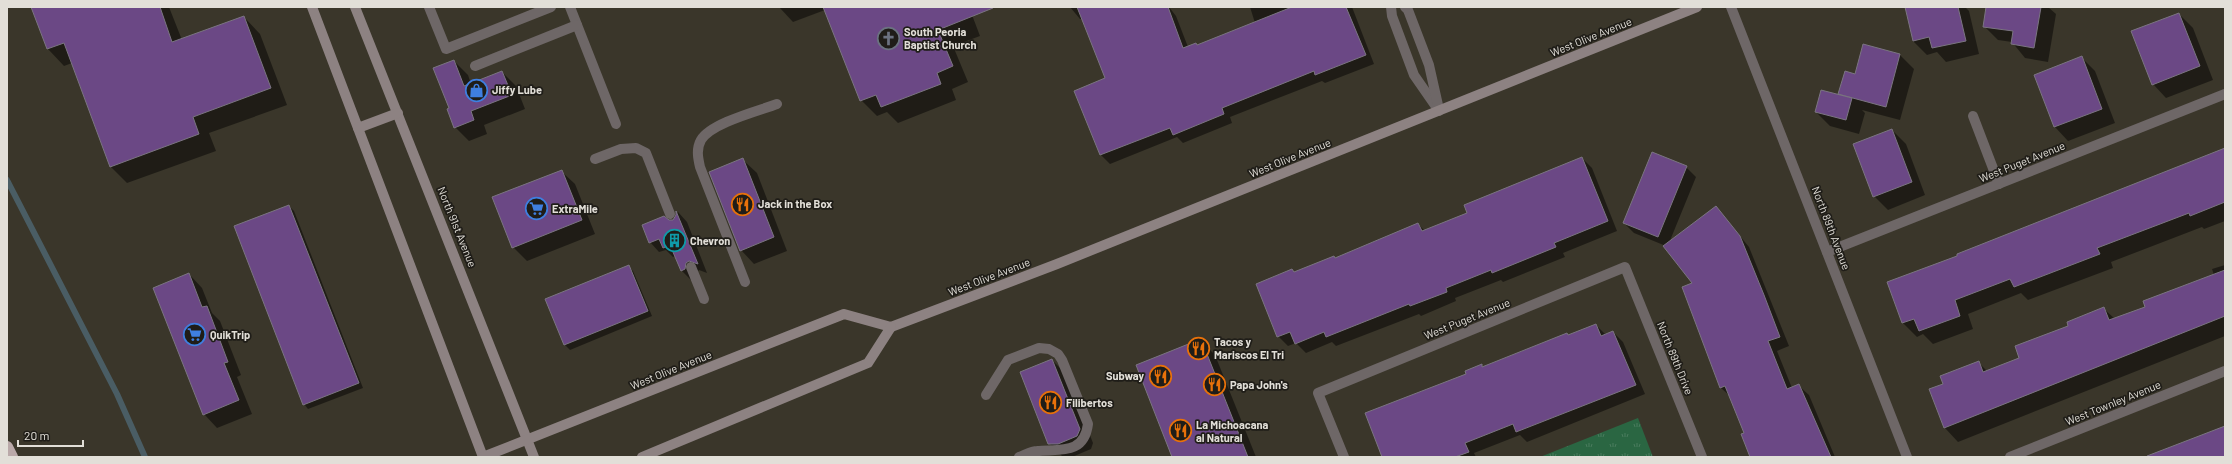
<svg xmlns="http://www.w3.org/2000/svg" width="2232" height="464" viewBox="0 0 2232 464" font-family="Barlow,sans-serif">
	<defs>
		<pattern id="park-tufts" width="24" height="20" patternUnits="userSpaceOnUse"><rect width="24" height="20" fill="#2a6642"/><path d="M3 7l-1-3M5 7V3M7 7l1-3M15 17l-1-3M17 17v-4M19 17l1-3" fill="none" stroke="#497b5d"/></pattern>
	</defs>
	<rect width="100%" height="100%" fill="#3a362a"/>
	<!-- park -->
	<polygon fill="url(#park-tufts)" points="1638,418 1653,457 1540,457"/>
	<!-- shadow -->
	<g fill="#0007">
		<polygon points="32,7 169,7 182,40 244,17 260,34 287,105 209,133 216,151 127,183 110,166 72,63 64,66 48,49"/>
		<polygon points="779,7 824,7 825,10 793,22"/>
		<polygon points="836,7 969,7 980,36 953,46 968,82 952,89 956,100 898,123 887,112 877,116 861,100"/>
		<polygon points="1070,7 1169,7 1176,16 1188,47 1196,44 1198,46 1255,23 1250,7 1352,7 1374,64 1325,83 1322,81 1230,117 1232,123 1183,143 1177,137 1110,164 1101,155 1075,92 1106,79 1083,19 1080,19"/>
		<polygon points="1913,7 1965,7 1969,11 1979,54 1946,62 1937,52 1927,55 1913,41 1906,8"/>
		<polygon points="1987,7 2048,7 2056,14 2048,62 2025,58 2012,42 1998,40 1984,26"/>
		<polygon points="2179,14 2193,28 2213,80 2166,98 2153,84"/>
		<polygon points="1863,46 1900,55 1914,69 1900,120 1862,110 1865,113 1859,134 1830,126 1816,112 1843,97 1840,94 1855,75"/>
		<polygon points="2082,58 2095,71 2115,123 2068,141 2055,127 2035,75"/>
		<polygon points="454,61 468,75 471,84 502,72 516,86 525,109 484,125 487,134 469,141 455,127"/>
		<polygon points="1892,130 1906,144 1925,195 1888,210 1874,196"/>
		<polygon points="2225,149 2225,221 2204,229 2202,227 2111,262 2113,268 2028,300 2021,293 1968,314 1973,329 1933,344 1923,334 1917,337 1903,323 1888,283 1959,257"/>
		<polygon points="1582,158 1592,168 1617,231 1563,253 1565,257 1503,282 1501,280 1455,298 1456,301 1421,316 1419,314 1336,346 1332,342 1306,353 1296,343 1288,346 1278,336 1295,273 1335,258 1418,224 1425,231 1469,213"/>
		<polygon points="743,160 757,173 787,251 754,264 741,250"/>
		<polygon points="1686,167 1696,177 1669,243 1716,207 1749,247 1789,346 1777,351 1792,388 1799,386 1809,395 1835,457 1751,457 1745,434 1731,397 1721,388 1683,288 1693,284 1666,246 1634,233 1624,223"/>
		<polygon points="561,171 575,184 595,234 527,261 513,247"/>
		<polygon points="289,206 294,211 363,388 308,409 304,404"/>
		<polygon points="678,212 687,222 707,273 699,270 691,280 681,270 676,256 673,257 666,250 659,252 650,242 668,221 673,221"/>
		<polygon points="2225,265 2225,336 1958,442 1945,428 1930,390 1944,385 1979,363 1988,372 2021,359 2069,326 2104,309 2115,319 2146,307 2214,275 2212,269"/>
		<polygon points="628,266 633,271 652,316 570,350 565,345 547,299"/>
		<polygon points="189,274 202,288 212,313 220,321 241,375 237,377 252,414 217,428 204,414"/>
		<polygon points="1596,325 1605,334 1613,332 1623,342 1645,394 1527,442 1520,435 1474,453 1476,457 1383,457 1468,374 1481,366 1483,368"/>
		<polygon points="1201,341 1215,355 1256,457 1174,457"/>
		<polygon points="1052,360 1066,374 1093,443 1091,449 1072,457 1063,457 1049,443"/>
	</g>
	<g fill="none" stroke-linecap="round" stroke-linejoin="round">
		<!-- stream -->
		<polyline stroke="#4a5d64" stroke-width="6" points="7,180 117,394 145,457"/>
	</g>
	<!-- building -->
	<g fill="#6b4885" stroke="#7b7581">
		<polygon points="31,7 160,7 172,42 244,16 271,88 193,117 199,134 110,167 64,43 47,49"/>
		<polygon points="823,7 993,7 993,8 938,30 953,66 937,73 941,84 881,107 876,95 860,101"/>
		<polygon points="1077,7 1168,7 1183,48 1196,43 1197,45 1292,7 1346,7 1366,55 1315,75 1314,71 1222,108 1224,114 1173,135 1170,128 1100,155 1074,91 1105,78"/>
		<polygon points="1905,7 1958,7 1966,41 1932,48 1929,37 1913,41"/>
		<polygon points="1986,7 2041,7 2034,48 2011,44 2013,31 1983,27"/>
		<polygon points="2179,13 2200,66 2152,85 2131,31"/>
		<polygon points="1863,44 1900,54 1886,107 1838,94 1845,71 1855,74"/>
		<polygon points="2082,56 2102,109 2054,127 2034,75"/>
		<polygon points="454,60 464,86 502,71 512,95 471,111 474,120 454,128 447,109 449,108 433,68"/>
		<polygon points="1821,90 1852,98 1846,120 1815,112"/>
		<polygon points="1892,129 1912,182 1873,197 1853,144"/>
		<polygon points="2225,148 2225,202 2190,216 2189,213 2097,248 2100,254 2014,287 2010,279 1955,300 1960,316 1919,331 1914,319 1902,323 1887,282 1957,256 1957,254"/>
		<polygon points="1652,152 1687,166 1658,237 1623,223"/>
		<polygon points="1582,157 1608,221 1554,243 1556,247 1492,273 1491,270 1446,288 1447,292 1410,306 1409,304 1326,337 1324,332 1295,344 1290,332 1277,337 1256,284 1292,269 1294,272 1334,256 1335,258 1418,223 1422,231 1467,213 1464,205"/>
		<polygon points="743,158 774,237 740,251 709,172"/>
		<polygon points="562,170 582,220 512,248 492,197"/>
		<polygon points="289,205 359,383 303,405 234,226"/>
		<polygon points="1716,206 1740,236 1764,295 1780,337 1768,341 1787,389 1799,384 1831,457 1750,457 1741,434 1744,433 1725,386 1720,388 1682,287 1692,283 1663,246"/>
		<polygon points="676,211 698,264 689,261 686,263 685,269 681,271 670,245 663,248 659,239 649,243 642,225 664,216 669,220 673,220 676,215"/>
		<polygon points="629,265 648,311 564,345 545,299"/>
		<polygon points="2225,270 2225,316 1944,428 1929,389 1943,384 1940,376 1979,361 1983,372 2019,358 2015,346 2068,326 2067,322 2104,307 2109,320 2145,307 2143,301"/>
		<polygon points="189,273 202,307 207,306 228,362 224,363 239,400 203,415 153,288"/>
		<polygon points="1596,324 1601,336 1613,331 1636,385 1516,432 1513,424 1465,443 1469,452 1455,457 1382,457 1365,413 1466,374 1465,371 1482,364 1482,367 1567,333 1568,335"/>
		<polygon points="1201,339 1248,457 1172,457 1136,365"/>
		<polygon points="1052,359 1080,429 1077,436 1058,444 1048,444 1020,372"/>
		<polygon points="2225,426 2225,457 2147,457 2147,456"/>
	</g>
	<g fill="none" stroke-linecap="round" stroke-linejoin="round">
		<!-- lane -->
		<g stroke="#6e6767" stroke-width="10">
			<polyline points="429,7 446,49 551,7"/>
			<polyline points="570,7 616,124"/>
			<polyline points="475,66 577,25"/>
			<polyline points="595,159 621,149 636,148 646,153 670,214"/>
			<polyline points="691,267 704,299"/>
			<path d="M745 282 700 167C698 158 696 149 701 140 711 123 758 111 777 104"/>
			<path d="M986 395 1008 360 1039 348 1049 349 1058 354 1062 360 1088 424C1084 455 1060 449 1037 451 1031 451 1025 455 1019 457"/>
		</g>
		<!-- street -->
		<g stroke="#6e6767" stroke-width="10">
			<polyline points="1391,7 1392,16 1414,75 1439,111"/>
			<polyline points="1405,7 1408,10 1429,65 1438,105"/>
			<polyline points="1731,7 1907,457"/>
			<polyline points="1973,116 1999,184"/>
			<polyline points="1827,252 2225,94"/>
			<polyline points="1344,457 1318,393 1625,267 1702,457"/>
			<polyline points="2010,457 2225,371"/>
		</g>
		<!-- secondary -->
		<g stroke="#8d8282" stroke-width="10">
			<polyline points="312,7 483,457"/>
			<polyline points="355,7 534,457"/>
			<polyline points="358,128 398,113"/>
			<polyline points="483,457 844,314 891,327 1057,264 1697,7"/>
			<polyline points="642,457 868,363 891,327"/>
		</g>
		<!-- highway -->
		<polyline stroke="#baa9a9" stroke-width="12" points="7,447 12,457"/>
	</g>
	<!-- icons -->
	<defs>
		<symbol id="church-ring" viewBox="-11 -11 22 22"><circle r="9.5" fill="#1f1d18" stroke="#6b7280" stroke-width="1.5"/><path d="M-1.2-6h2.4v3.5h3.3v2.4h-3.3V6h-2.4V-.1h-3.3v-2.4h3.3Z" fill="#6b7280"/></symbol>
		<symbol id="shop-ring" viewBox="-11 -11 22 22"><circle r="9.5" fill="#1f1d18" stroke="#3f7fe0" stroke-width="1.5"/><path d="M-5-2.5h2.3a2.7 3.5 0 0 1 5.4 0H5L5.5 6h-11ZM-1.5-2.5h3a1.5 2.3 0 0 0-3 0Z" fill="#3f7fe0"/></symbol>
		<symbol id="restaurant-ring" viewBox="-11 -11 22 22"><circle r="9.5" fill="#1f1d18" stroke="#e8710a" stroke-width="1.5"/><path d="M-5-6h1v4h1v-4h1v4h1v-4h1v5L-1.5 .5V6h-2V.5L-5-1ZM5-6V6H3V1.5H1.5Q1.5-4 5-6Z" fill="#e8710a"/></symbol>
		<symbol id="supermarket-ring" viewBox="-11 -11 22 22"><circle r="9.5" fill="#1f1d18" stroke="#3f7fe0" stroke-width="1.5"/><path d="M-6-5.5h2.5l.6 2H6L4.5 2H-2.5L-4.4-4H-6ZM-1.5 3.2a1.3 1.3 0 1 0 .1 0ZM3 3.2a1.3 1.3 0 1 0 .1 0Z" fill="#3f7fe0"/></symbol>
		<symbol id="building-ring" viewBox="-11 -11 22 22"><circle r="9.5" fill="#1f1d18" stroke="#0f9aa8" stroke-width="1.5"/><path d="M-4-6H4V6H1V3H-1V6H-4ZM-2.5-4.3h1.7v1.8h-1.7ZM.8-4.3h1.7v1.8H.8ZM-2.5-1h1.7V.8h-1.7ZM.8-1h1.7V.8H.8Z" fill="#0f9aa8"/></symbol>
	</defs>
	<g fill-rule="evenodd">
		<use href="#church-ring" x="876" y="26" width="25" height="25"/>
		<use href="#shop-ring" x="464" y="78" width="25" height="25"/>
		<use href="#restaurant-ring" x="730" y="192" width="25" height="25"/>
		<use href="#supermarket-ring" x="524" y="196" width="25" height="25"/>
		<use href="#building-ring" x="662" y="228" width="25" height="25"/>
		<use href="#supermarket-ring" x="182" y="322" width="25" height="25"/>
		<use href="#restaurant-ring" x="1186" y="336" width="25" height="25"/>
		<use href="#restaurant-ring" x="1148" y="364" width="25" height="25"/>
		<use href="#restaurant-ring" x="1202" y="372" width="25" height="25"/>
		<use href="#restaurant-ring" x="1038" y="390" width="25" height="25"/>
		<use href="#restaurant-ring" x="1168" y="418" width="25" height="25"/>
	</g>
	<g text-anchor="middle" stroke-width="3.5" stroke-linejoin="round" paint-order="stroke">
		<!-- poi labels -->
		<g font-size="11" font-weight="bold" fill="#e2dfd8" stroke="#1f1d18" text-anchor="start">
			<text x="904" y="36">South Peoria<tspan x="904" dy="13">Baptist Church</tspan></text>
			<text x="492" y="94">Jiffy Lube</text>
			<text x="758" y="208">Jack in the Box</text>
			<text x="552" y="213">ExtraMile</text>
			<text x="690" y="245">Chevron</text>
			<text x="210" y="339">QuikTrip</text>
			<text x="1214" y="346">Tacos y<tspan x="1214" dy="13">Mariscos El Tri</tspan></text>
			<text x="1144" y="380" text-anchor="end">Subway</text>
			<text x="1230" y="389">Papa John's</text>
			<text x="1066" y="407">Filibertos</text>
			<text x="1196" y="429">La Michoacana<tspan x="1196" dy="13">al Natural</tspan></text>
		</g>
		<!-- street labels -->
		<g font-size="11" fill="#e2dfd8" stroke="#1f1d18">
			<text transform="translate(1591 37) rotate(-22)" y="4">West Olive Avenue</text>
			<text transform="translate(1290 158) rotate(-22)" y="4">West Olive Avenue</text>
			<text transform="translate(2022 162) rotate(-22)" y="4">West Puget Avenue</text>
			<text transform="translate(457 227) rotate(68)" y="4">North 91st Avenue</text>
			<text transform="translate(1831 228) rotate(69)" y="4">North 89th Avenue</text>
			<text transform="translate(989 277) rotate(-21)" y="4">West Olive Avenue</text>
			<text transform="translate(1467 319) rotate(-22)" y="4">West Puget Avenue</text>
			<text transform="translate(1675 358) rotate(68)" y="4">North 89th Drive</text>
			<text transform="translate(671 370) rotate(-22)" y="4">West Olive Avenue</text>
			<text transform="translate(2113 403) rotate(-22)" y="4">West Townley Avenue</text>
		</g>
	</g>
	<!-- border -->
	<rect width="2232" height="464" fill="none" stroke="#e2dfd8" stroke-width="16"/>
	<!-- scale -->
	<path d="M18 440v6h65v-6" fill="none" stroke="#e2dfd8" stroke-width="2"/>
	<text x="24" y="440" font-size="12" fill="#e2dfd8" stroke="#1f1d18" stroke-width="3" paint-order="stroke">20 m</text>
</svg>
